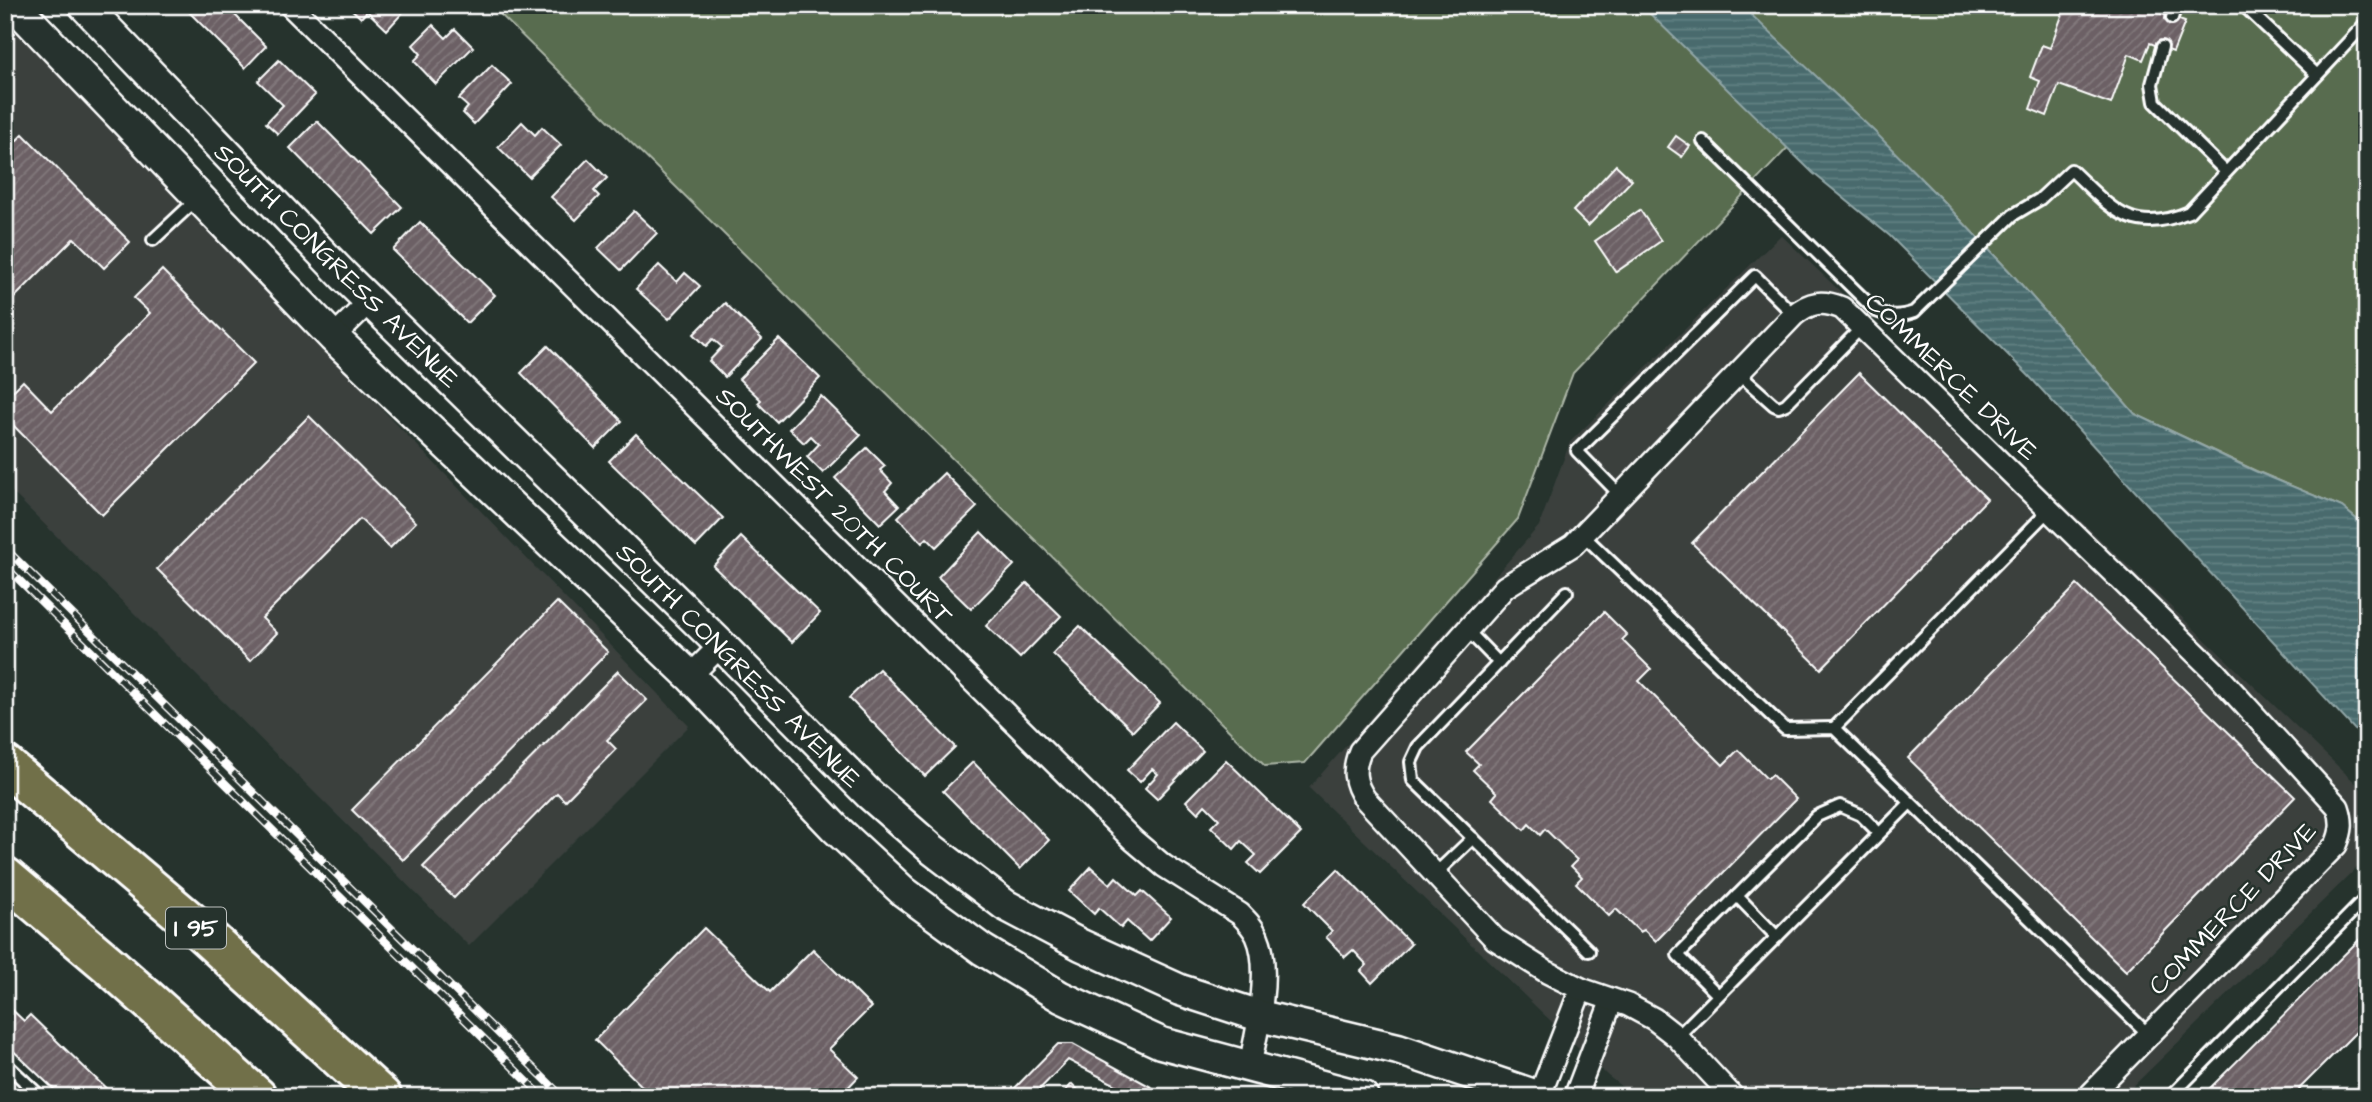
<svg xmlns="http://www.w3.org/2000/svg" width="2372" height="1102" viewBox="0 0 2372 1102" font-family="'Architects Daughter',sans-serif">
	<defs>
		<pattern id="water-rules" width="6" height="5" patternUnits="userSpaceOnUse" patternTransform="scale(1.75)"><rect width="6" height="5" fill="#486b6d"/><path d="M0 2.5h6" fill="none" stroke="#638183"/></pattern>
		<pattern id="building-hatch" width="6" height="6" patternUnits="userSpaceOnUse" patternTransform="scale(1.75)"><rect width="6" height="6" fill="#6c6165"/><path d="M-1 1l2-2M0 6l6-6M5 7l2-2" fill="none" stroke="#82797c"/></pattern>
	</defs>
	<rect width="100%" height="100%" fill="#26332d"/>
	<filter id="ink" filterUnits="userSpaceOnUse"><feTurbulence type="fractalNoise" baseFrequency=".0143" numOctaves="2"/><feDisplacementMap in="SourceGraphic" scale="14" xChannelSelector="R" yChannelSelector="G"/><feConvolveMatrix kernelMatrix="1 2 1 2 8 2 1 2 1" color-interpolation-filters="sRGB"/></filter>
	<g filter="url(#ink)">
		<!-- built -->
		<g fill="#3b413e">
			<polygon points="5,20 689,726 469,946 5,485"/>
			<polygon points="1781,235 2367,794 2366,859 2122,1097 1635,1097 1608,1076 1309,788 1539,526 1570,442"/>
		</g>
		<!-- grass -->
		<polygon fill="#596c4f" stroke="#acb6a7" stroke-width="2" points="491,5 2367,5 2367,528 2342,507 2256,471 2135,414 2012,274 1938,196 1837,96 1573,373 1518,519 1305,763 1265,766"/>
		<!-- water -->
		<polygon fill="url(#water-rules)" stroke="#91a6a7" stroke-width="2" points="1641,5 1741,5 1875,132 1938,196 2012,274 2135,414 2255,471 2342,507 2367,528 2367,743 2029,376 1890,236 1813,173"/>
		<!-- building -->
		<g fill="url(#building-hatch)" stroke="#fff" stroke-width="2">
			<polygon points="182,5 225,5 266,46 245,68"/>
			<polygon points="347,5 403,5 407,8 387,30 367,11 361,18"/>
			<polygon points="2066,5 2162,5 2159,13 2185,22 2173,52 2150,43 2143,60 2129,54 2111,104 2059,85 2047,116 2030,109 2040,81 2030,77 2042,45 2050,48"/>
			<polygon points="433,25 446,38 455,29 473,47 436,84 414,61 421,54 413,45"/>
			<polygon points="279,60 315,95 278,134 266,123 283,105 258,81"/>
			<polygon points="492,65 512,84 474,124 463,113 468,107 459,99"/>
			<polygon points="317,121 402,207 374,234 290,148"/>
			<polygon points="522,122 535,135 542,127 561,145 529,177 498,147"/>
			<polygon points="23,134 130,242 104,268 74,238 5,307 5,152"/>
			<polygon points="1676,136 1690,146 1682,157 1668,147"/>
			<polygon points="588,159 607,178 594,191 599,196 576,220 551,197"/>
			<polygon points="1616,165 1632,180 1588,226 1573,211"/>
			<polygon points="1640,210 1661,241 1616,272 1595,241"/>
			<polygon points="634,211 657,233 621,270 598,248"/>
			<polygon points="420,222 495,295 467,323 393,250"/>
			<polygon points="659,265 677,282 685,273 700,286 669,319 636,289"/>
			<polygon points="162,270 254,363 102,515 5,417 5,399 23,381 52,411 150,313 134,298"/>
			<polygon points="725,303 762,339 725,377 709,361 722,347 713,339 706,346 694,334"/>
			<polygon points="779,339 820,378 777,422 758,403 761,400 739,379"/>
			<polygon points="548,346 622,421 595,448 521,373"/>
			<polygon points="1859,373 1987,499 1821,669 1692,543"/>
			<polygon points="821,396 861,435 823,473 807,457 819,444 811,436 804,443 789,429"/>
			<polygon points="309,416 416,522 390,548 360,519 262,618 277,633 250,661 157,569"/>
			<polygon points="636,434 723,518 696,546 609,461"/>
			<polygon points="867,448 885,466 880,470 892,483 885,491 899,506 880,524 835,478"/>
			<polygon points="944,473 977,507 936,547 927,538 922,543 898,517"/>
			<polygon points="981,532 1014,565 971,609 938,577"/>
			<polygon points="741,537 820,613 792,642 713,566"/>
			<polygon points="1027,583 1061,616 1020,658 986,626"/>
			<polygon points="2077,585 2295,797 2126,971 1908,758"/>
			<polygon points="557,602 608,652 403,860 352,810"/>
			<polygon points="1604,612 1627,635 1622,640 1651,669 1639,681 1723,765 1738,750 1767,779 1772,775 1796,799 1656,941 1644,930 1640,932 1616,909 1609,916 1576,883 1582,877 1571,866 1577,860 1545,829 1540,835 1529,824 1524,830 1492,799 1497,793 1473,770 1479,764 1466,752"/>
			<polygon points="1080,626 1160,703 1133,731 1053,654"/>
			<polygon points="879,669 955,747 925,776 849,698"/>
			<polygon points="618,671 647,700 607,740 616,749 565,801 557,793 454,898 423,867"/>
			<polygon points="1173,722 1203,751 1157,799 1145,788 1158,774 1152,769 1140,782 1127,770"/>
			<polygon points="1226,760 1301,833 1260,874 1248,863 1256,855 1241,841 1234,849 1211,827 1219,819 1205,805 1198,813 1186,801"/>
			<polygon points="973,762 1049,840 1020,869 943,791"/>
			<polygon points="1091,867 1110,884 1116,877 1137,896 1142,891 1171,917 1149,941 1127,921 1121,928 1099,908 1094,914 1069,891"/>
			<polygon points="1338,869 1411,944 1372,983 1361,971 1367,965 1353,950 1345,957 1326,937 1332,931 1304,903"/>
			<polygon points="704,928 770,992 813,949 871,1007 829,1049 858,1077 839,1097 653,1097 595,1040"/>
			<polygon points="2367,932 2367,1021 2299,1089 2306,1097 2201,1097"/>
			<polygon points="5,1003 24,1021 30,1015 115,1097 62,1097 5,1043"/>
			<polygon points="1058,1044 1073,1044 1162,1093 1160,1097 1139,1097 1068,1060 1032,1097 1006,1097"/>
			<polygon points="1072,1084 1085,1097 1059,1097"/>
		</g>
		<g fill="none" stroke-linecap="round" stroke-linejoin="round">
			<defs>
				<g id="lane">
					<polyline points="2243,5 2317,75"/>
					<polyline points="2172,18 2176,5"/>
					<polyline points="2162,47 2152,84 2155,102 2226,172"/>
					<path d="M1703 141 1876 311C1890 317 1899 317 1914 312L2013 215 2040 199 2071 170C2111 207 2130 237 2189 212L2367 22"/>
					<polyline points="153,240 197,199"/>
					<polyline points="1738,373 1774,405 1779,407 1786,404 1862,327"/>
					<polyline points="1620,495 1577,451 1755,276 1794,315"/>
					<polyline points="1583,535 1785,729 1834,728 2149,1035"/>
					<polyline points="1567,592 1418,747 1411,762 1413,780 1589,951"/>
					<polyline points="1467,630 1499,663"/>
					<polyline points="1834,728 2050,509"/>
					<polyline points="1435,874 1473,838"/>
					<polyline points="1737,896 1777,937"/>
					<polyline points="1718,995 1678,955 1817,816 1840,806 1861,815 1879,833"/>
					<polyline points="1677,1037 1910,803"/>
					<polyline points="5,1063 41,1097"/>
					<polyline points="2170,1097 2367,897"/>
				</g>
				<g id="street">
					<path d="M290 5 1133 840 1164 866 1240 914C1247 921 1253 927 1257 936 1272 969 1257 1034 1249 1068"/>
					<polyline points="333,337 370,301"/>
					<polyline points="690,676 721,645"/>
					<polyline points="1539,1097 1581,989"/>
					<polyline points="1575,1097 1612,1000"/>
					<path d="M1733 1097 1677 1037 1654 1019 1628 1005 1581 989 1547 972 1495 939 1365 799C1354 783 1352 770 1360 751L1505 587 1573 545 1794 315C1810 302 1822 300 1842 308L2214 671 2338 807C2343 822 2342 831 2336 845L2088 1097"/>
				</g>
				<g id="secondary">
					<polyline points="14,5 333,337 690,676 835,828 904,892 983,950 1061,997 1161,1043 1363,1097"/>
					<polyline points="84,5 344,276 721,645 869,794 933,850 1005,905 1081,945 1180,990 1260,1016 1398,1049 1540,1097"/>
				</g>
				<g id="highway">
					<polyline points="5,765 192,923 382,1097"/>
					<polyline points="5,877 109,965 257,1097"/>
				</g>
			</defs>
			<!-- lane casing -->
			<use href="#lane" stroke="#fff" stroke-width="16"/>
			<!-- street casing -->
			<use href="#street" stroke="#fff" stroke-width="26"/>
			<!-- secondary casing -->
			<use href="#secondary" stroke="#fff" stroke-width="35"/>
			<!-- highway casing -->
			<use href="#highway" stroke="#fff" stroke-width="44"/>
			<!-- lane -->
			<use href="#lane" stroke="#26332d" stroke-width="10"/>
			<!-- street -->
			<use href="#street" stroke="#26332d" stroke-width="21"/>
			<!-- secondary -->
			<use href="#secondary" stroke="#26332d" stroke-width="30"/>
			<!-- highway -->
			<use href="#highway" stroke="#716f4a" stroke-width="38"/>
			<defs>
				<g id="rail">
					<polyline points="5,548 563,1097"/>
					<polyline points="5,566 543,1097"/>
				</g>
			</defs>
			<!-- rail casing -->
			<use href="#rail" stroke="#fff" stroke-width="8"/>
			<!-- rail -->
			<use href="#rail" stroke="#26332d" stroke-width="5" stroke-dasharray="16" stroke-linecap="butt"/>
		</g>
	</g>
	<g text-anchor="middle" stroke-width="5" stroke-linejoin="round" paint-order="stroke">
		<!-- shield labels -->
		<rect fill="#26332d" stroke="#bec2c0" stroke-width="2" x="166" y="907.5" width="60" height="41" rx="5"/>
		<g font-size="24" font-weight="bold" fill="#fff">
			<text x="196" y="936">I 95</text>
		</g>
		<!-- street labels -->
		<g font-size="26" fill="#fff" stroke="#26332d">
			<text transform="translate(337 265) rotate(45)" y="9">SOUTH CONGRESS AVENUE</text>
			<text transform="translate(1952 376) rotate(44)" y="9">COMMERCE DRIVE</text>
			<text transform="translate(835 505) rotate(45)" y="9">SOUTHWEST 20TH COURT</text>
			<text transform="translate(739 665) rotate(45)" y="9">SOUTH CONGRESS AVENUE</text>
			<text transform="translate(2232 908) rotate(-46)" y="9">COMMERCE DRIVE</text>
		</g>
	</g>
	<!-- margin -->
	<rect width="2372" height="1102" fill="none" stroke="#26332d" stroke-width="28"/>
	<rect x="14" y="14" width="2344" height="1074" fill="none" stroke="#fff" stroke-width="2.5" filter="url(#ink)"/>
</svg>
